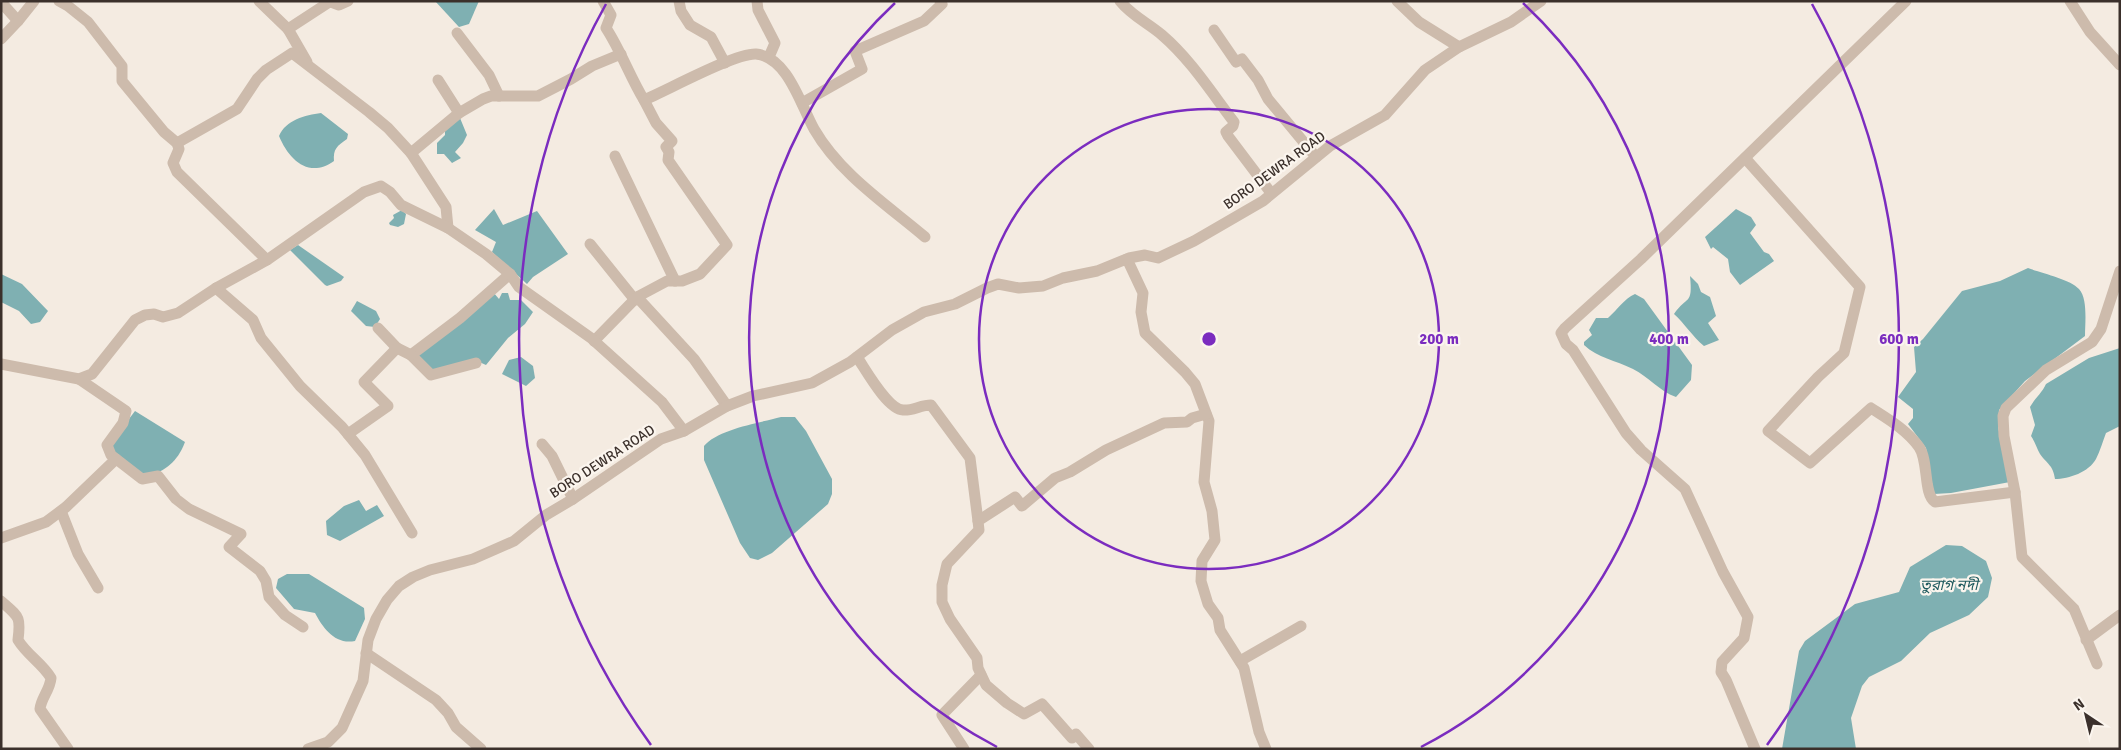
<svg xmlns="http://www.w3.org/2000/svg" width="2121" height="750" viewBox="0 0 2121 750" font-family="Signika,'Noto Sans Bengali',sans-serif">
	<rect width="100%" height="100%" fill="#f4ebe1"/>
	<!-- water -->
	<g fill="#7fb0b2">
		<polygon points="435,1 479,1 469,24 459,27"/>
		<path d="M321 113 348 134 347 139C337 146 333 149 334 161 309 179 289 160 279 136 286 120 305 115 321 113Z"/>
		<polygon points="460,118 467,135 463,143 455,152 461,158 452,163 444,154 437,154 437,143 445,135 445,127"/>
		<polygon points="494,209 503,225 537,211 568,254 533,277 527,284 492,252 496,242 475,230"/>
		<polygon points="1736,209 1751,217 1756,225 1750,233 1764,252 1769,254 1774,261 1740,285 1730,272 1728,259 1713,247 1711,249 1705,237"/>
		<polygon points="402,210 406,214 404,224 398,227 390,225 389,223 394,218 393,215"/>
		<polygon points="298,245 344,277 341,281 327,286 325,285 290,250"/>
		<path d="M2028 268C2041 273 2070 279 2079 289 2088 299 2085 323 2085 336L2025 381 1999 410 1998 427 2010 482 1951 493 1934 494 1926 448 1908 424 1913 418V409L1898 397 1916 372 1914 347 1923 339 1962 291 2000 281Z"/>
		<polygon points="1,274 22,284 48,311 40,322 31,324 19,311 1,302"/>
		<path d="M1690 276 1698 284 1701 292 1710 297 1716 316 1708 323 1719 340 1704 346C1692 336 1685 324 1674 314 1687 295 1693 306 1690 276Z"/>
		<polygon points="493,292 499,299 502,293 508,293 510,300 521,300 533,312 525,324 508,338 486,365 477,361 433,373 413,356"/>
		<path d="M1635 294 1644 299 1692 365 1691 380 1676 397C1659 391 1649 377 1633 369 1615 360 1598 358 1584 345V342L1592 335 1589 330 1596 318H1608C1618 309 1624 299 1635 294Z"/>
		<polygon points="357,301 376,311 380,319 375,327 366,326 351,311"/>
		<path d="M2120 348V426L2106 433C2103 441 2100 451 2096 459 2089 472 2069 479 2055 479 2053 465 2048 465 2040 454 2037 449 2035 442 2031 436L2035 425 2030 407C2035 398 2042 393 2046 384L2089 358Z"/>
		<polygon points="521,357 533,366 535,378 526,386 502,374 509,360"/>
		<path d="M135 411 185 442C177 463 166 469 147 478L110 450 114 439Z"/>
		<path d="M781 417H795L806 431 832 479V494L828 504 772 553 758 560 750 558 740 543 704 460V446C718 429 759 423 781 417Z"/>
		<polygon points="359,500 366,511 377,505 384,516 340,541 327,535 326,521 344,506"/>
		<polygon points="1946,545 1962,546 1986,561 1992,578 1988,597 1969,615 1930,633 1901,661 1869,677 1862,686 1851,718 1856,749 1782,749 1799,651 1805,641 1855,604 1899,592 1910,567"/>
		<path d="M287 574H309L364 608 365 619 355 641C335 645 323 628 315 613L294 609 276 588 278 579Z"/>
	</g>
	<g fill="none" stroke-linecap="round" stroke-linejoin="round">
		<!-- minor -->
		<g stroke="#cdbbac" stroke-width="11">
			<polyline points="59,1 68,6 88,22 122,66 122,81 164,132 177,143 179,149 173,163 177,172 267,260"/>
			<polyline points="259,1 288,29 331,1"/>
			<path d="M603 1 611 15 606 28C621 51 630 77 644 100 668 90 735 53 756 54 788 57 801 106 814 129 840 174 886 204 925 237"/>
			<polyline points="679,1 681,11 690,25 711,37 725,63"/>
			<polyline points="757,1 758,10 775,43 769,57"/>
			<path d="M1120 1C1132 16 1148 23 1162 35 1191 60 1211 92 1234 122L1233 126 1226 132 1228 136 1271 193"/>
			<polyline points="1397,1 1419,22 1459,47"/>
			<polyline points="2070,1 2090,32 2120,65"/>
			<polyline points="1,2 18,21 34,1"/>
			<polyline points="331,2 339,5 348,1"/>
			<polyline points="288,29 307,62"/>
			<polyline points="1214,30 1236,62 1242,59 1258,80 1268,99 1316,157"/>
			<polyline points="457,33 489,75 499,96"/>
			<polyline points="1,39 18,21"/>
			<polyline points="438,80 459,113"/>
			<polyline points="802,103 862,69 855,51 924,21 942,4 940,1"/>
			<polyline points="177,143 237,109 257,79 266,70 292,53 369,112 388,128 411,153 446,207 448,228"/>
			<polyline points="411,153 459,113 483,99 491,96 538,96 571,79 592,66 621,54"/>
			<polyline points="615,156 675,281"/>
			<path d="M1745 158 1860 287 1844 353 1818 377 1768 431 1810 463 1871 408C1888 419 1907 430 1919 447 1929 461 1923 494 1935 502L2015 492"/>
			<polyline points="590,244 635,300"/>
			<polyline points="1127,259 1143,293 1141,312 1145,333 1185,372 1195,384 1209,421 1204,482 1212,511 1215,540 1202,561 1201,581 1208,604 1218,618 1220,630 1244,668 1259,732 1266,749"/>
			<polyline points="216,288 253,320 261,338 300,386 342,427 365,455 412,533"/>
			<polyline points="637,297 667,281 682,281 700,274 727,245 668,160 669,152 666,147 672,141 656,123 644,100"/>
			<polyline points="378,328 397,348"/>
			<polyline points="594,341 637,297 694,359 727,406"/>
			<path d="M857 357C866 370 887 409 903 410 912 411 921 405 931 405L970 458 978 521"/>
			<polyline points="476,363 431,375 411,355 460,318 510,274"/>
			<polyline points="1,364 79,379 92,374 135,320 145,315 154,314 163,317 178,313 216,288 267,260 364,192 381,186 390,192 401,205 448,228 486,254 510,274 519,287 591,338 662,402 684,431"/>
			<polyline points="79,379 126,411 123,423 107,445 111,455 142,479 158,476 176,499 189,509 241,534 229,547 260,571 266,581 269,597 285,615 303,627"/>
			<polyline points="348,434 388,406 364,382 397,348 411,355"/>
			<polyline points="542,444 552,456 573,499"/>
			<polyline points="61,511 78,554 98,588"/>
			<polyline points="1,538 46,522 66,507 116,459"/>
			<path d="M1 601C19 617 21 616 18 640 27 655 42 663 51 678 50 690 41 698 40 709L68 749"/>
			<polyline points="2086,640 2120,615"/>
			<polyline points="366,653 436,700 448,713 456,727 481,749"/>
			<polyline points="1240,661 1301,626"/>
			<polyline points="2097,664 2074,609 2022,557 2015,492 2004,436 2003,416 2006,408 2046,370 2092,342 2101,329 2120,271"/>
			<polyline points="308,749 328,742 342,728 363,681 368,640 376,619 387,600 399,586 413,577 430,570 473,559 514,541 546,515 573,499 661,439 684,431 727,406 753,396 812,383 850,362 892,330 924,312 955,304 987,288 998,284 1019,288 1043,286 1063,278 1097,271 1129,258 1145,255 1158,258 1194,241 1263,201 1330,146 1385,115 1425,70 1459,47 1511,22 1541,1"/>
			<polyline points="964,749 942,715 981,675"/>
			<polyline points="1089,749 1076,734 1072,738 1042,704 1024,714 1007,703 986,685 978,668 977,658 950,619 942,602 942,585 947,564 979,530 978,521 1015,497 1022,506 1055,478 1070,472 1106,450 1164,423 1187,422 1192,418 1206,414"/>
			<polyline points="1755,749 1726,680 1721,672 1722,662 1744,638 1748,617 1723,572 1685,489 1641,450 1626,433 1573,350 1566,344 1561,333 1565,328 1641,259 1906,1"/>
		</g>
	</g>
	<!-- distance rings -->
	<g fill="none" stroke="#7b2cbf" stroke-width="2.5">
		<circle cx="1209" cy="339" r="230"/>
		<path d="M997 747A460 460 0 0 1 895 3M1523 3A460 460 0 0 1 1421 747"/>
		<path d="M651 745A690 690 0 0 1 606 4M1812 4A690 690 0 0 1 1767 745"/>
	</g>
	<g text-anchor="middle" stroke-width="4.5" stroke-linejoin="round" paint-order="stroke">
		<!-- street labels -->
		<g font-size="14" fill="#3b302b" stroke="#fbf5ee">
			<text transform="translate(1274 170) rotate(-36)" y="5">BORO DEWRA ROAD</text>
			<text transform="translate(602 461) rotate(-33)" y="5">BORO DEWRA ROAD</text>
		</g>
		<!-- water labels -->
		<g font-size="15" font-style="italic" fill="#1f5a5e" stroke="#fbf5ee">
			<text x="1949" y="590">তুরাগ নদী</text>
		</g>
	</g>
	<circle cx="1209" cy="339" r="8" fill="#7b2cbf" stroke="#fbf5ee" stroke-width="2.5"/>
	<g font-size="15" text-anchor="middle" font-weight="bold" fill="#7b2cbf" stroke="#fbf5ee" stroke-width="4.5" stroke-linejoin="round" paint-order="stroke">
		<text x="1439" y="344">200 m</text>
		<text x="1669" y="344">400 m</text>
		<text x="1899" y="344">600 m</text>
	</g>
	<!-- border -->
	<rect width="2121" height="750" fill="none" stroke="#3b302b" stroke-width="5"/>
	<!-- north arrow -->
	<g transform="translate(2086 715) rotate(325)" stroke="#fbf5ee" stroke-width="4" paint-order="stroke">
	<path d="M0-4L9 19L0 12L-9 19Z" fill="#3b302b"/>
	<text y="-8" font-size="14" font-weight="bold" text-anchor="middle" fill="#3b302b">N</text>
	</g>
</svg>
